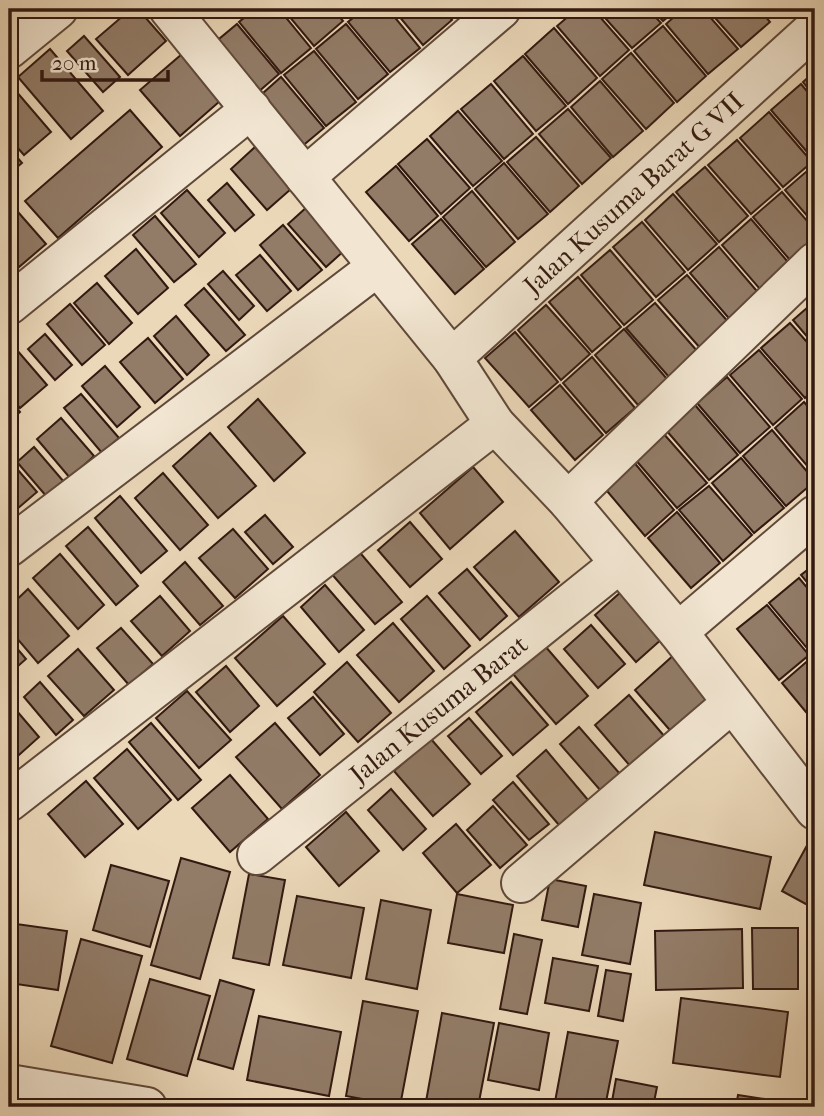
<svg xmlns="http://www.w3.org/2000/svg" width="824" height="1116" viewBox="0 0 824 1116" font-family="'IM FELL French Canon',serif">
	<rect width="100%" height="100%" fill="#ebd8b9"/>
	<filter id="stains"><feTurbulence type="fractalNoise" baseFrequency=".00286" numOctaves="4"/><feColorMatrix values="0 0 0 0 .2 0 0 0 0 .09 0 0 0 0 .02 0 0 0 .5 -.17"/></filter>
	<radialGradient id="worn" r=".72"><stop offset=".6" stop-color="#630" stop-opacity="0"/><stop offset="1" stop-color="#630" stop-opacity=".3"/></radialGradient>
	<!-- building -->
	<g fill="#927c68" stroke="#321910" stroke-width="2">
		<polygon points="131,9 138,9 166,41 128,75 96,39"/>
		<polygon points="255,9 279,9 311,48 281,73 239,22"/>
		<polygon points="283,9 333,9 343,21 314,46"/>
		<polygon points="364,9 388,9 420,48 390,72 348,22"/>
		<polygon points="393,9 443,9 452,20 423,45"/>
		<polygon points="577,9 593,9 629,50 600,76 557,26"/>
		<polygon points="597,9 648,9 661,23 632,48"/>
		<polygon points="652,9 677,9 663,21"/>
		<polygon points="683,9 703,9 738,49 708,74 666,24"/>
		<polygon points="707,9 759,9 770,22 741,47"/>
		<polygon points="237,24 279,74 249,100 207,49"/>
		<polygon points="346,24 388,74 358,99 316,49"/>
		<polygon points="663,26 706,76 677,102 634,51"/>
		<polygon points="554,28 597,78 568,104 525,54"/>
		<polygon points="84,36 120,77 103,92 67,51"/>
		<polygon points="189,48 228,94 180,136 140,90"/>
		<polygon points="50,49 103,111 71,139 18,77"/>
		<polygon points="314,51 356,102 326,126 284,75"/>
		<polygon points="631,53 674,103 646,129 602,79"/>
		<polygon points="523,56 566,106 536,131 494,81"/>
		<polygon points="815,71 815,97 803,82"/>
		<polygon points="281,77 324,128 294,153 252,103"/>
		<polygon points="600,81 643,131 613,157 571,107"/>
		<polygon points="9,83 51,132 24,155 9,138"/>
		<polygon points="491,84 533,134 504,159 461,109"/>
		<polygon points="801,84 815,101 814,160 771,110"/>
		<polygon points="568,109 611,158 582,184 539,134"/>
		<polygon points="130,110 162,147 58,238 25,201"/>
		<polygon points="458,111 502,161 473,186 430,136"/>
		<polygon points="769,112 812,162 783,187 740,138"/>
		<polygon points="536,137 579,186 550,212 507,162"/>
		<polygon points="427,139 470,188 441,214 398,164"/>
		<polygon points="737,140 780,189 751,214 708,165"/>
		<polygon points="255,147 291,189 267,210 231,169"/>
		<polygon points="9,148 22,163 9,174"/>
		<polygon points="504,163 548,214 518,239 475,189"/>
		<polygon points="814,165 815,166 815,225 785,190"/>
		<polygon points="396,166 438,216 409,241 366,192"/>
		<polygon points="705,167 748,216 719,242 676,192"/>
		<polygon points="227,183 254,215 235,231 208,200"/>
		<polygon points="187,190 225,233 199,257 161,213"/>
		<polygon points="472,191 515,242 486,267 443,217"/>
		<polygon points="782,192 815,230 815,251 796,267 753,217"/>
		<polygon points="673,194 717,244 688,270 645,220"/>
		<polygon points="11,204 46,244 19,267 9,256"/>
		<polygon points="308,206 346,249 326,267 288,224"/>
		<polygon points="155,216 196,264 174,282 133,235"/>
		<polygon points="441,219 484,269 455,294 412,244"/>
		<polygon points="751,219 794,269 765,295 722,245"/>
		<polygon points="642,222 685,272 656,297 613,247"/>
		<polygon points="283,225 322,270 298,290 260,245"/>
		<polygon points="719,247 762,297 733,323 690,273"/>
		<polygon points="136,249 168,288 138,314 105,276"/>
		<polygon points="610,250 653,300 624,325 581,275"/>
		<polygon points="260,255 291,291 267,311 236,275"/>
		<polygon points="223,271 254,306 239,320 208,284"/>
		<polygon points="687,275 730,324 701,349 658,300"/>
		<polygon points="578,277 621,327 592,352 549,302"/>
		<polygon points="97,283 132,323 109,344 74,303"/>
		<polygon points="204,288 245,335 226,351 185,305"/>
		<polygon points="815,301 815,346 793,320"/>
		<polygon points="655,303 698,352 669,377 626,328"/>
		<polygon points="70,304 105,345 82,365 47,324"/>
		<polygon points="546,305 590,354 561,380 518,330"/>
		<polygon points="176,316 209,355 187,375 154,336"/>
		<polygon points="790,323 815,351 815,388 805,398 761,348"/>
		<polygon points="624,329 667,379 638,405 595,355"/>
		<polygon points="515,332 558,382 529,407 485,358"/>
		<polygon points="45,334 72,365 55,380 28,349"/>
		<polygon points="148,338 183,379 155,403 120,362"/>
		<polygon points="16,349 47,385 20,408 9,395 9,356"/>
		<polygon points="759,350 802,399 773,425 730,375"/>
		<polygon points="592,357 635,408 606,433 563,383"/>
		<polygon points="105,366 140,407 117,427 82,386"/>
		<polygon points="727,377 770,427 740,453 697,403"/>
		<polygon points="560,385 603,435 575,460 531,410"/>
		<polygon points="81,394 119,438 102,453 64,408"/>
		<polygon points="9,399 20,412 9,422"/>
		<polygon points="258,399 305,453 274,481 228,427"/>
		<polygon points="804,402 815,415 815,475 775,428"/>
		<polygon points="695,405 738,455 709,480 666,430"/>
		<polygon points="61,418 94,456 70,478 37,439"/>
		<polygon points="772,430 815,481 786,506 743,456"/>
		<polygon points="210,433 256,486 218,518 173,466"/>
		<polygon points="663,433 707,483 677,508 634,458"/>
		<polygon points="34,447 64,482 47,497 17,462"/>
		<polygon points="741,458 784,508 754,533 712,483"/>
		<polygon points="632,460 674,510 645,536 602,485"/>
		<polygon points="11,462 37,492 17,509 9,499"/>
		<polygon points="473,467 503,502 450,549 420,513"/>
		<polygon points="163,473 208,525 180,550 135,498"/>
		<polygon points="709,486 752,535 723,561 679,510"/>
		<polygon points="120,496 167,551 141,573 95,518"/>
		<polygon points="677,512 720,563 691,588 648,538"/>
		<polygon points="265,515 293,547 273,564 245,532"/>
		<polygon points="410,522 442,559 410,587 378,550"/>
		<polygon points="88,527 138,586 116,605 66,546"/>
		<polygon points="233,529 268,569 235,598 199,558"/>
		<polygon points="515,531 559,582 519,617 474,567"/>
		<polygon points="356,548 402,602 375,624 330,572"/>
		<polygon points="60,554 104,605 78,629 33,578"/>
		<polygon points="185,562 223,606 200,625 163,582"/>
		<polygon points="815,564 815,592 801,575"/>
		<polygon points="467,569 507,616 480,640 439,593"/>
		<polygon points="799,578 815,597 815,650 811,653 769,603"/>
		<polygon points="325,585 364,630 339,652 301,607"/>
		<polygon points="28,589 69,636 38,663 9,629 9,607"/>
		<polygon points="622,591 663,638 636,662 595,615"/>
		<polygon points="160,596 190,631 162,656 131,621"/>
		<polygon points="427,596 470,646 444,669 401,619"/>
		<polygon points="767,605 809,655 779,680 737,629"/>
		<polygon points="283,616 325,664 277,706 235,658"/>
		<polygon points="393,623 434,671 399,702 357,655"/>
		<polygon points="591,625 625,664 598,688 564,649"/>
		<polygon points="121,628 153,664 129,685 97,648"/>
		<polygon points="9,639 26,659 9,674"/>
		<polygon points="545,646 588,696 556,724 513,674"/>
		<polygon points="78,649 114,690 84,716 48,676"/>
		<polygon points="676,653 717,700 675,736 635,690"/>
		<polygon points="811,658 815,663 815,723 782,683"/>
		<polygon points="347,662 391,713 358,742 314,692"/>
		<polygon points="226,666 259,706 230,732 196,692"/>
		<polygon points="40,682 73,720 56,735 24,697"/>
		<polygon points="511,682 548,725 513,755 476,712"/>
		<polygon points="187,691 231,740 199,768 156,718"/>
		<polygon points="629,695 665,737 631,767 595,725"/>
		<polygon points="313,697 344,734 320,755 288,718"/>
		<polygon points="16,710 39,737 10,763 9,717"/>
		<polygon points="469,718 502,756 481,774 448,736"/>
		<polygon points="151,723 201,780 178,800 129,742"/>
		<polygon points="275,723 320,775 282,809 236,757"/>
		<polygon points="579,727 620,774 601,791 560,744"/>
		<polygon points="431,739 470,784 433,816 394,771"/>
		<polygon points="127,749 171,800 138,829 94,778"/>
		<polygon points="546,750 588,800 559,825 517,776"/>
		<polygon points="230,775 268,819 230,852 192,808"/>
		<polygon points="86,781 123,824 85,857 48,814"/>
		<polygon points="513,782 549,824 529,840 493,800"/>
		<polygon points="391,789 426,829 403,850 368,810"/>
		<polygon points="493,806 527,845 500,868 467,830"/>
		<polygon points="346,812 379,851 339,886 306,847"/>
		<polygon points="456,824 491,865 457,893 423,853"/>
		<polygon points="655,832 771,857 760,909 644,885"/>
		<polygon points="810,840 815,843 815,909 782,891"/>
		<polygon points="181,858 230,872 200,979 151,965"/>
		<polygon points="111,865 169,881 150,947 93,930"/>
		<polygon points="249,874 285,880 269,965 233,958"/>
		<polygon points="550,879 586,886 578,927 542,920"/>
		<polygon points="457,894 513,905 504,953 448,943"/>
		<polygon points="594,894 641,903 630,964 582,955"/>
		<polygon points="297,896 364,908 351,978 283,965"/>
		<polygon points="381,900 431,910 417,989 366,979"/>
		<polygon points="9,923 67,931 58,990 9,983"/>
		<polygon points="752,928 798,928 798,989 753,989"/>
		<polygon points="742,929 743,988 656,990 655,931"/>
		<polygon points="514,934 542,940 527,1014 500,1009"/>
		<polygon points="81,939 142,956 112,1063 51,1046"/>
		<polygon points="553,958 598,966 589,1011 545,1003"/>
		<polygon points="606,970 631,974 623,1021 598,1016"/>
		<polygon points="811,976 815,976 815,1019 810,1018"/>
		<polygon points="150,979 210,996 187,1076 127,1059"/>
		<polygon points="220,980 254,990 233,1069 198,1059"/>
		<polygon points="681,998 788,1012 780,1077 673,1063"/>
		<polygon points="363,1001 418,1011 400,1106 346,1096"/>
		<polygon points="442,1013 494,1023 478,1107 425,1107"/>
		<polygon points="259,1016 341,1032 329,1096 247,1080"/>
		<polygon points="499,1023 549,1033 539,1090 488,1080"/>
		<polygon points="568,1032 618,1041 605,1107 554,1107"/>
		<polygon points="616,1079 657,1087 653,1107 611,1107"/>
		<polygon points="738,1095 771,1100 770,1107 736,1107"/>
	</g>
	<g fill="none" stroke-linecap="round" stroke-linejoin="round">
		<defs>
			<g id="minor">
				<polyline points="169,9 452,358 495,424 568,501 678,632 815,810"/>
				<polyline points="9,49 58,9"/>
				<polyline points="305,177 501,9"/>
				<polyline points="9,305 251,109"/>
				<path id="s1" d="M452 358 815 28"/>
				<polyline points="568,501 815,262"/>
				<polyline points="9,547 377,267"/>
				<polyline points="678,632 815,515"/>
				<polyline points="9,802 495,424"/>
				<path id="s2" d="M257 855 619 564"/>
				<polyline points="521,883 732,703"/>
				<polyline points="9,1084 147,1107"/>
			</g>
		</defs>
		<!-- minor casing -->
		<use href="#minor" stroke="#60493a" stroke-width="42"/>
		<!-- minor -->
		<use href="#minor" stroke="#f2e6d2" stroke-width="38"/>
	</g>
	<g text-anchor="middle" stroke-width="7" stroke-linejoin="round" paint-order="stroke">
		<!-- street labels -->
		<g font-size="26" fill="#321910" stroke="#f2e6d2">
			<text dy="9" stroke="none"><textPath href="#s1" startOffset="245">Jalan Kusuma Barat G VII</textPath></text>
			<text dy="9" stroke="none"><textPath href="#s2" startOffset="233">Jalan Kusuma Barat</textPath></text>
		</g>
	</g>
	<!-- margin -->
	<rect width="824" height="1116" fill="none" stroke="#ebd8b9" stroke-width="35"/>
	<rect x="10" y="10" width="803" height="1095" fill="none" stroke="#321910" stroke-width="3.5"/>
	<rect x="18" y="18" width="789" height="1081" fill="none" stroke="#321910" stroke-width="2"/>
	<!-- scale -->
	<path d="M42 70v10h126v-10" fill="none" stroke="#321910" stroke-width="3.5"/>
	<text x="52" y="70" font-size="21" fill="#321910" stroke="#f2e6d2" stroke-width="5" paint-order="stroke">20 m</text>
	<rect width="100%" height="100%" filter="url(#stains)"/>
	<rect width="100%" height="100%" fill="url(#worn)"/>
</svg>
